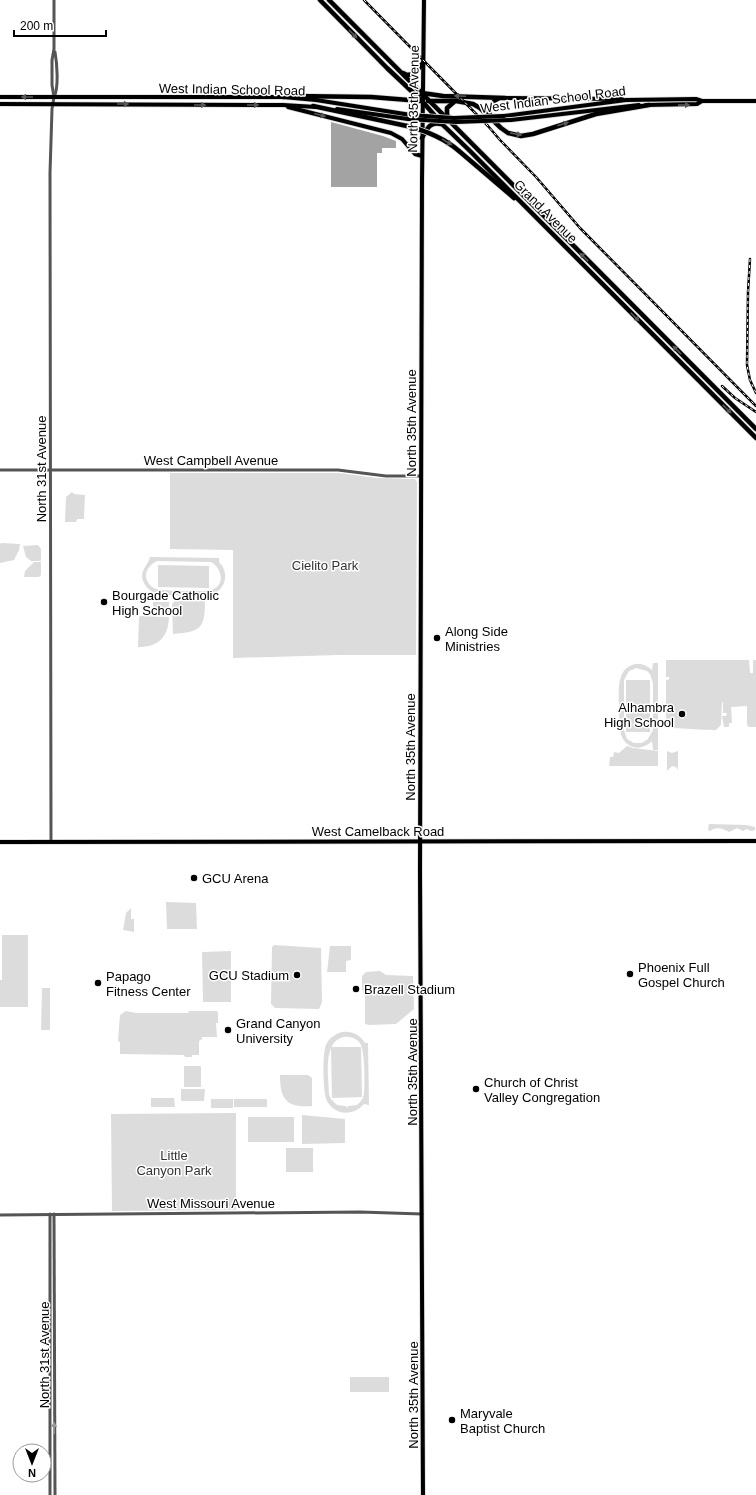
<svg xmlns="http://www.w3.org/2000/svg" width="756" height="1495" viewBox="0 0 756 1495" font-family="Helvetica,sans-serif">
	<rect width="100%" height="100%" fill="#fff"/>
	<!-- green -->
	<g fill="#dcdcdc" fill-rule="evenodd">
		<polygon points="170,473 339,473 377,478 415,479 417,482 416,655 338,655 233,658 233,550 170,549"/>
		<polygon points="72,492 74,494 85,495 84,519 77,519 76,522 65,522 66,497"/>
		<polygon points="1,543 20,544 19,550 14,560 0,563 0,544"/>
		<polygon points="38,545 41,549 41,561 31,561 26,557 23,546"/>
		<path d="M150 557 219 558V562C230 573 226 590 211 595 201 596 162 596 155 593 148 590 143 584 142 577 142 568 149 564 150 557ZM157 561 211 562C222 568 226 586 211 590 205 592 161 591 156 589 150 587 146 581 146 575 147 568 151 564 157 561Z"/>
		<polygon points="34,562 41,562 41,575 39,577 24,577 25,571"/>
		<polygon points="158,565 209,566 209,588 158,587"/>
		<path d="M175 601H205C205 629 200 632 173 634L172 604Z"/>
		<rect x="153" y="602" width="16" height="11"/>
		<path d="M140 616 169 617C168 637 159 647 138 647L139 618Z"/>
		<path d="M666 660H749L750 673H753V660H756V727H749L747 725V706L731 707 732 723H729V727H724L722 716H726L727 713H723V702H722L721 725 716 730C699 730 683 728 666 728V680H668L670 677H666Z"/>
		<path d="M653 663H658V750H653L652 741C647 746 640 749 633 747 616 741 620 720 619 706 619 692 616 671 632 665 640 662 646 665 652 670ZM636 668 647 671 650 674 653 683V730L648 739 642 743H634L627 739 624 730V680L629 671Z"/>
		<rect x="626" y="680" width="24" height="52"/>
		<polygon points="627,746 633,748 658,751 658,766 609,766 610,757 613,757 614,752 619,753"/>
		<polygon points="667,751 672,753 678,751 678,770 676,767 672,766 667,771"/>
		<path d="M709 824 746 825 755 827V830L751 831 747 829 743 831 737 828 729 832C723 829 717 826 710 831L708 830Z"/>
		<polygon points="166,902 196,903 197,929 167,929"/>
		<polygon points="131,908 131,919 134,919 134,932 123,930 126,913"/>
		<polygon points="2,935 28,935 28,1007 0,1007 0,980 2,980"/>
		<polygon points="274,945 321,948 322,1002 319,1009 275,1008 271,1004 272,947"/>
		<polygon points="330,946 351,946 351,960 346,961 346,972 327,972"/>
		<polygon points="231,951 231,1002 203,1002 202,952"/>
		<polygon points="380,971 386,975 413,976 414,1009 396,1024 369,1025 365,1024 365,997 362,989 362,976 366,972"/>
		<polygon points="42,988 50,988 50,1030 41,1030"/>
		<polygon points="126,1011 136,1013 188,1013 189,1011 217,1011 218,1013 218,1023 216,1023 217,1037 202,1037 202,1039 199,1041 199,1055 192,1055 192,1057 185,1057 184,1055 120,1054 120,1042 118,1041 120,1015"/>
		<path d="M342 1032C352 1031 359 1034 365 1043H368L369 1105 364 1104C354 1116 335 1116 327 1101 323 1094 322 1053 326 1045 329 1038 335 1034 342 1032ZM343 1037C350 1036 356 1038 360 1043 365 1050 365 1085 364 1094 363 1098 361 1102 357 1105L348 1106 347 1108 346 1106 337 1105 331 1099 329 1094C329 1077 322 1043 343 1037Z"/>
		<polygon points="331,1047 361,1047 362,1097 332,1098"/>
		<polygon points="184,1066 200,1066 201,1067 201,1087 184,1087"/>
		<path d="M280 1075H308L312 1078V1106C286 1108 280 1099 280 1075Z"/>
		<polygon points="181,1089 205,1089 204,1101 181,1101"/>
		<polygon points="151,1098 174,1098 175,1107 151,1107"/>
		<rect x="211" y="1099" width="22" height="9"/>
		<rect x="234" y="1099" width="33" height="8"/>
		<polygon points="236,1113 236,1210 112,1211 111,1114"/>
		<polygon points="302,1115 345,1119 345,1143 302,1144"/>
		<rect x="248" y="1117" width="46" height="25"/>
		<rect x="286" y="1148" width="27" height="24"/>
		<rect x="350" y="1377" width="39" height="15"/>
	</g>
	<!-- water -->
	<polygon fill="#a3a3a3" points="331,122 383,136 396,141 396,148 382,148 382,153 377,153 377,187 331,187"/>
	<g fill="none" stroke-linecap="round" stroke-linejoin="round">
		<defs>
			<g id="major">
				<polyline points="0,97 283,97 316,100 411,115"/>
				<polyline points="0,104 283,105 316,107"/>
				<polyline points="646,105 697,104 702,101"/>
				<polyline points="288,107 391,133 402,139 415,154 422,156"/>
				<polyline points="337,109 408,119"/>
				<polyline points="504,116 626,100 696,99 702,101 756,101"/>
				<path d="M491 118C488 110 491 101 500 98L622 99"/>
				<polyline points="511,120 639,105"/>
				<polyline points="0,842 756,841"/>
				<polyline points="423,1495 420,872 422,180 424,0"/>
			</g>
			<g id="highway">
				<polyline points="320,0 387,68 422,101 443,125 469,150 756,438"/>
				<polyline points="329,0 756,429"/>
				<polyline points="403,73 407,75 414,74 423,63"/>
				<polyline points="283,97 291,96 371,97 421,101"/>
				<polyline points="414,97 422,93 443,96 505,98"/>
				<polyline points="428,101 456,101 473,104 480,108 501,128 508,133 521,136 533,134 596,114 649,105"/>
				<polyline points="313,106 407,126"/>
				<polyline points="449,119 447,114 447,108 454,102"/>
				<path d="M422 138C427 129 430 121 441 124"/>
				<polyline points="459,151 514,198"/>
			</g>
		</defs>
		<!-- major casing -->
		<use href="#major" stroke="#dbdbdb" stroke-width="5.5"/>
		<!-- highway casing -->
		<use href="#highway" stroke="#dbdbdb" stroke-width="6"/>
		<!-- minor -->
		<g stroke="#555" stroke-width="3">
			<path d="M54 97C59 88 57 63 55 52"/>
			<polyline points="0,470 338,470 386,476 421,476"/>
			<polyline points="51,841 50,173 52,109 54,97 52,85 52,60 54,49 54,0"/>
			<polyline points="54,1214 55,1495"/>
			<polyline points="0,1215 360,1212 422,1214"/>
			<polyline points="50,1495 50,1214"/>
		</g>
		<!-- major -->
		<use href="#major" stroke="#000" stroke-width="4"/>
		<!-- highway -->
		<use href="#highway" stroke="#000" stroke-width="4.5"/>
		<defs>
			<g id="rail">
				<polyline points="364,0 488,126 500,140 536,177 580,228 756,406"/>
				<polyline points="750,259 748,292 747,365 750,380 756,393"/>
				<polyline points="722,386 735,398 756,412"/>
			</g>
		</defs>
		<!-- rail casing -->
		<use href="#rail" stroke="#000" stroke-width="2.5"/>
		<!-- rail -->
		<use href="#rail" stroke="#fff" stroke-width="1" stroke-dasharray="3" stroke-linecap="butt"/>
		<defs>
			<g id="major-bridge">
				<polyline points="411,115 454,118 504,116"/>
				<polyline points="408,119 456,122 511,120"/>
			</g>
			<path id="highway-bridge" d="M407 126C427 131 444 138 459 151"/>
		</defs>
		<!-- major-bridge casing -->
		<use href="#major-bridge" stroke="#dbdbdb" stroke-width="5.5" stroke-linecap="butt"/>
		<!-- highway-bridge casing -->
		<use href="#highway-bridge" stroke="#dbdbdb" stroke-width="6" stroke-linecap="butt"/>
		<!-- major-bridge -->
		<use href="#major-bridge" stroke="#000" stroke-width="4"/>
		<!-- highway-bridge -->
		<use href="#highway-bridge" stroke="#000" stroke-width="4.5"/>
	</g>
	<!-- one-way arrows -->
	<defs><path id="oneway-solid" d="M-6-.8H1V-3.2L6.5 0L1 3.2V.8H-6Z"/></defs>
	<g fill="#595959">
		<use href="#oneway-solid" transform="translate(353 34) rotate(46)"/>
		<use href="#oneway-solid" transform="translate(460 96) rotate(-178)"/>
		<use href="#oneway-solid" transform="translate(27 97) rotate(-180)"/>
		<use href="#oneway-solid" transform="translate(123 104)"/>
		<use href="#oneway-solid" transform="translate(200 105)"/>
		<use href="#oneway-solid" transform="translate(253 105)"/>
		<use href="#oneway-solid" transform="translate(684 105) rotate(-1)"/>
		<use href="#oneway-solid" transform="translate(320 115) rotate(15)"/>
		<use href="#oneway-solid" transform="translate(563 124) rotate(-18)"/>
		<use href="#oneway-solid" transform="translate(516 134) rotate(11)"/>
		<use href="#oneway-solid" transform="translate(447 142) rotate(31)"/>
		<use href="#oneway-solid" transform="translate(584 257) rotate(-135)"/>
		<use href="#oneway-solid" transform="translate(635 317) rotate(45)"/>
		<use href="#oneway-solid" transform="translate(677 350) rotate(-135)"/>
		<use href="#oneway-solid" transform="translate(727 409) rotate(45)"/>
	</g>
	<use fill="#999" href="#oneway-solid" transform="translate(54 1428) rotate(-90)"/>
	<!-- markers -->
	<g fill="#000" stroke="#fff" stroke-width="1.5">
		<circle cx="104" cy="602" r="4"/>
		<circle cx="437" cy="638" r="4"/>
		<circle cx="682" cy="714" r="4"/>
		<circle cx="194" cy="878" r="4"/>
		<circle cx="630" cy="974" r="4"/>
		<circle cx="297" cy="975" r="4"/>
		<circle cx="98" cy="983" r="4"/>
		<circle cx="356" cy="989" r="4"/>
		<circle cx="228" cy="1030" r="4"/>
		<circle cx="476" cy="1089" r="4"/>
		<circle cx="452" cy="1420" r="4"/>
	</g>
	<g text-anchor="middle" stroke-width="3" stroke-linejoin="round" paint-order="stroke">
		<!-- street labels -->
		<g font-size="13" fill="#000" stroke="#fff">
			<text transform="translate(232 89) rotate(1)" y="5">West Indian School Road</text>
			<text transform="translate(413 99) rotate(-89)" y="5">North 35th Avenue</text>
			<text transform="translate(553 99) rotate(-7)" y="5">West Indian School Road</text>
			<text transform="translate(546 211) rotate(45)" y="5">Grand Avenue</text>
			<text transform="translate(411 423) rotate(-90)" y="5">North 35th Avenue</text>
			<text x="211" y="465">West Campbell Avenue</text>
			<text transform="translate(41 469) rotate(-90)" y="5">North 31st Avenue</text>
			<text transform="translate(410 747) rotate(-90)" y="5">North 35th Avenue</text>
			<text x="378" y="836">West Camelback Road</text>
			<text transform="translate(412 1072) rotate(-90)" y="5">North 35th Avenue</text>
			<text x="211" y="1208">West Missouri Avenue</text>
			<text transform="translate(44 1355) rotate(-90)" y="5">North 31st Avenue</text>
			<text transform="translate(413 1395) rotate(-90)" y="5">North 35th Avenue</text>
		</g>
		<!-- park labels -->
		<g font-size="13" fill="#333" stroke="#fff">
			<text x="325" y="570">Cielito Park</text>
			<text x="174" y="1160">Little<tspan x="174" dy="15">Canyon Park</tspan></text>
		</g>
		<!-- poi labels -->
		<g font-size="13" fill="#000" stroke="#fff" text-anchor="start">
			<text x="112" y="600">Bourgade Catholic<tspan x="112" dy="15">High School</tspan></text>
			<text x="445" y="636">Along Side<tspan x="445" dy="15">Ministries</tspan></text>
			<text x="674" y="712" text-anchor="end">Alhambra<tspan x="674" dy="15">High School</tspan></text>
			<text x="202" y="883">GCU Arena</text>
			<text x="638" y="972">Phoenix Full<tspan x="638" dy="15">Gospel Church</tspan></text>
			<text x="289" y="980" text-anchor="end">GCU Stadium</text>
			<text x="106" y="981">Papago<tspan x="106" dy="15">Fitness Center</tspan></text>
			<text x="364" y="994">Brazell Stadium</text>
			<text x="236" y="1028">Grand Canyon<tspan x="236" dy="15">University</tspan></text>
			<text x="484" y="1087">Church of Christ<tspan x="484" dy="15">Valley Congregation</tspan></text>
			<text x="460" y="1418">Maryvale<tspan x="460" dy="15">Baptist Church</tspan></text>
		</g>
	</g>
	<!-- north arrow -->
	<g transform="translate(32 1463) rotate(180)"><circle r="19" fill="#ffffff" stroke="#999999"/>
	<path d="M0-3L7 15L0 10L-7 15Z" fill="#000000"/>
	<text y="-6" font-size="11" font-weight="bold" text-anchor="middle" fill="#000000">N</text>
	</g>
	<!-- scale -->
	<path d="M14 30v6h92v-6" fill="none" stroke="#000000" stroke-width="2"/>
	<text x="20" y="30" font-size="12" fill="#000000" stroke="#ffffff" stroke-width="3" paint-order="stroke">200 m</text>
</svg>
